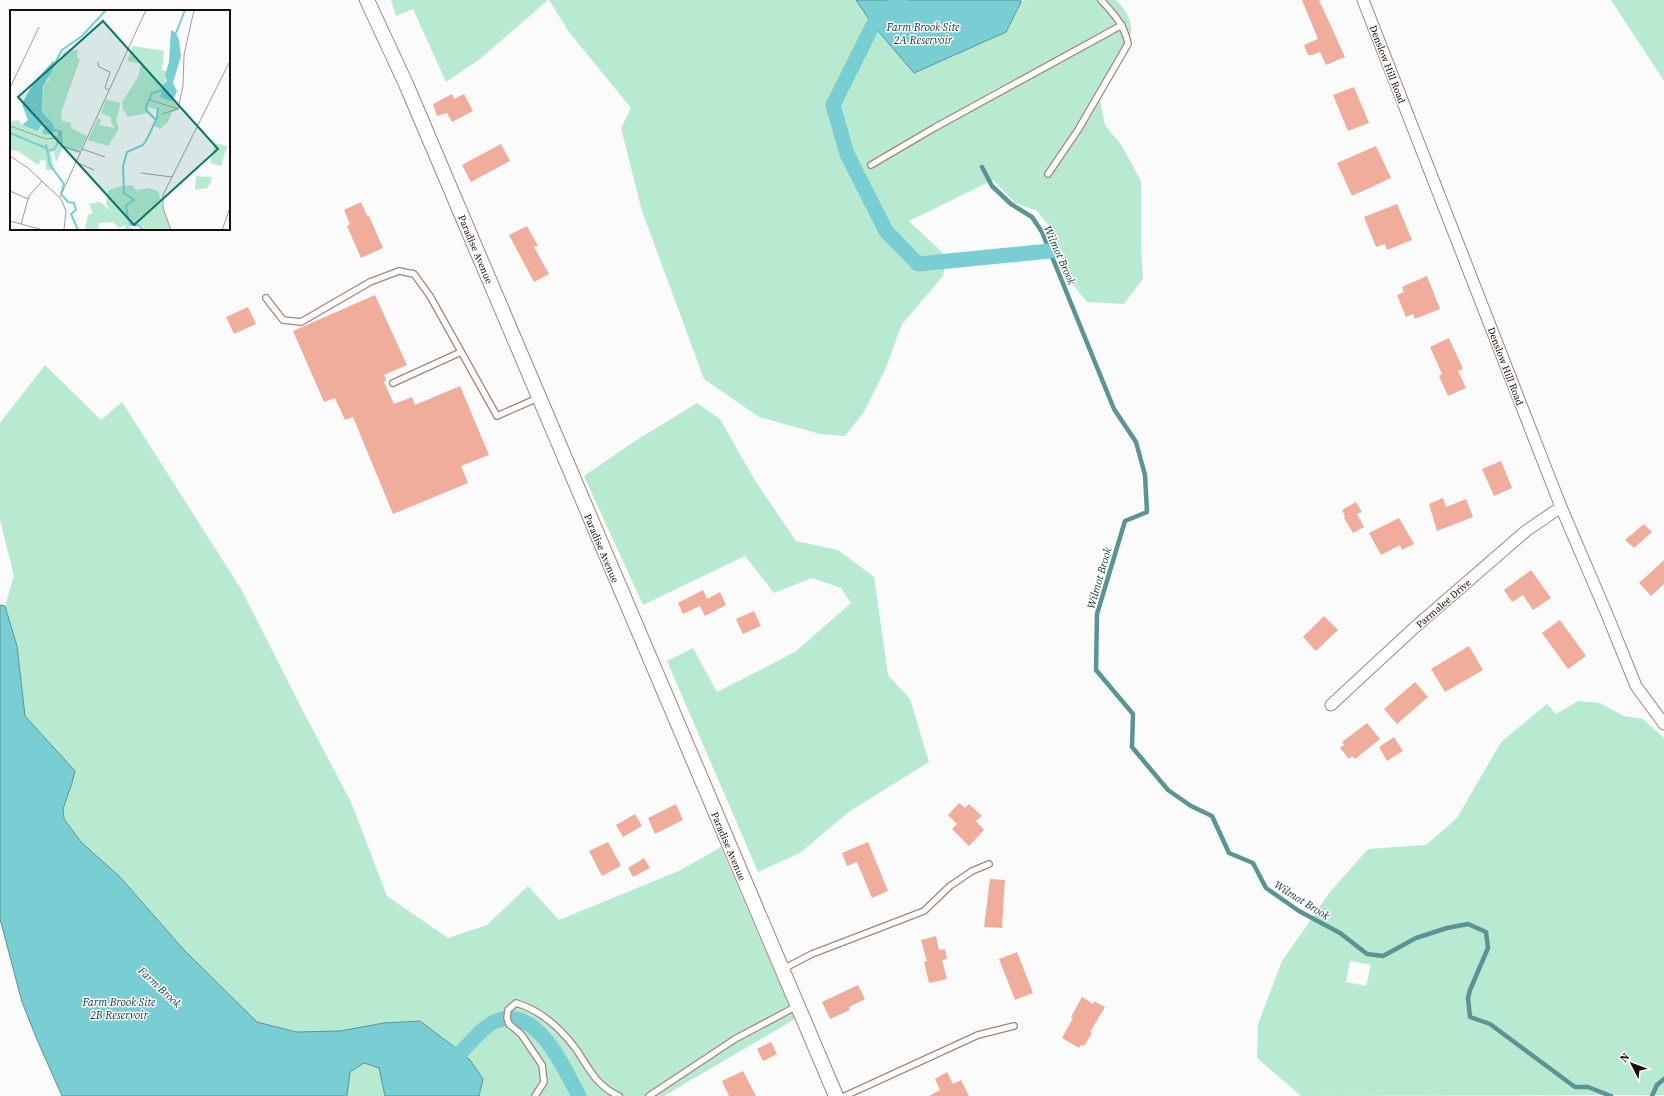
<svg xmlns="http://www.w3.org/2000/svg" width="1664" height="1096" viewBox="0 0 1664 1096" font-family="'Source Serif 4',serif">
	<rect width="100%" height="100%" fill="#fbfbfb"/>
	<!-- green -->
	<g fill="#b7ead0" fill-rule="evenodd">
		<polygon points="391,0 548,0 480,59 446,82 413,9 396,16"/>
		<path d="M549 0H856L873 25 914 73 1006 32 1021 2 1025 0H1116C1125 9 1132 19 1131 32 1131 39 1103 82 1098 91L1105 125 1122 146 1141 181V245L1143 279 1124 304 1087 302 1069 280 1049 226 1037 211 1015 203 993 180 909 221 947 257 943 276 902 324 885 370 864 412 845 436 820 434 759 417 704 379 642 211 621 128 631 108 569 32Z"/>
		<polygon points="1611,0 1664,0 1664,81"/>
		<polygon points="45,365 101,420 122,402 241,589 304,713 351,802 387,896 448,938 487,925 528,886 559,920 681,870 721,847 795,1019 664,1096 479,1096 483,1079 470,1060 461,1052 420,1021 384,1023 340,1031 296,1032 257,1022 184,950 120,877 81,842 64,819 63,809 72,783 75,771 25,716 17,646 5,606 14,576 0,520 0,423"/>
		<polygon points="697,403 720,419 754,479 796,541 838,550 874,577 888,675 910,699 929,762 850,811 800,853 758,872 667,661 693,648 717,692 795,652 851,603 841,588 812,578 774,593 745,556 643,605 584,476 635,441"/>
		<path d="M1578 701 1600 703 1624 716 1643 719 1664 738V1095L1301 1096 1257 1058 1258 1024 1282 961 1330 892 1368 849 1426 845 1457 818 1501 742 1547 704 1556 714ZM1350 961 1371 965 1366 986 1346 982Z"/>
		<polygon points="364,1063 379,1068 385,1096 347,1096 350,1072"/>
	</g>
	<!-- water -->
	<g fill="#78ced3" stroke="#5b9496">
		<polygon points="856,0 1021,0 1021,2 1006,32 914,73 873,25"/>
		<polygon points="0,605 5,606 17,646 25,716 75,771 72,783 63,809 64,819 81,842 120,877 184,950 257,1022 296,1032 340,1031 384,1023 420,1021 461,1052 470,1060 483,1079 479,1096 385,1096 379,1068 364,1063 350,1072 347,1096 62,1096 38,1042 22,1002 0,919"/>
	</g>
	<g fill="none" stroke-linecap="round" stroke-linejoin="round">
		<!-- stream -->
		<g stroke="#5b9496" stroke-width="4.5">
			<polyline points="982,167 992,186 1011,204 1032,217 1042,232 1114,409 1136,442 1145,475 1147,512 1125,521 1097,614 1096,670 1133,714 1132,747 1168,790 1191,806 1212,816 1229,853 1253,863 1266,888 1299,911 1340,933 1367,954 1383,956 1416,938 1447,928 1468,924 1486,932 1488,948 1470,990 1468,998 1470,1017 1490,1024 1575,1087 1588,1087 1611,1096"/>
			<polyline points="1652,1096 1657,1085 1664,1079"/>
		</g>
		<!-- canal -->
		<g stroke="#78ced3" stroke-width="15">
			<polyline points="901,0 873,25 833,105 847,154 886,231 918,264 1050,251"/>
			<path d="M461 1052C470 1043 485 1025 496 1021 538 1005 563 1067 579 1096"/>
		</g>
	</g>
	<!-- building -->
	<g fill="#f0ad9b">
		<polygon points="1302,0 1319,0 1345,57 1326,65 1320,52 1312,55 1308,55 1304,45 1318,39"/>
		<polygon points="1354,87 1369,123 1348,131 1333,95"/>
		<polygon points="452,94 454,99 464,94 473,111 452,122 447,113 437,116 433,104"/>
		<polygon points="501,144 510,161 471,182 462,165"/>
		<polygon points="1376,146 1391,178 1352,196 1337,163"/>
		<polygon points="361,202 367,216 369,216 383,248 361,258 347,226 350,224 344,210"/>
		<polygon points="1397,204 1412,240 1387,250 1385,244 1376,247 1364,217"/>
		<polygon points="527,226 538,246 534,247 549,274 534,282 509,235"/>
		<polygon points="1427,276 1440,309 1415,319 1413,314 1406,317 1397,295 1404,292 1402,287"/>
		<polygon points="375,295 407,365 384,375 386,380 384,382 394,404 412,397 415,405 460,386 489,455 461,466 468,483 393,514 353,417 345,420 335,398 324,402 293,331"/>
		<polygon points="248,307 256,324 234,334 226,317"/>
		<polygon points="1449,338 1463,369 1458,371 1466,388 1448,396 1439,376 1442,374 1430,347"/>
		<polygon points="1501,461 1512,488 1494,496 1482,469"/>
		<polygon points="1443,498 1446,507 1466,499 1473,517 1437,531 1429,504"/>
		<polygon points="1356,502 1362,512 1357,514 1364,527 1353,533 1344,518 1345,516 1342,510"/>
		<polygon points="1399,518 1414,544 1402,550 1400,545 1381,555 1369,533"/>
		<polygon points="1644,524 1652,532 1634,548 1625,540"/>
		<polygon points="1664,560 1664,584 1651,596 1639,583"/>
		<polygon points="1531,570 1551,598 1533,610 1523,595 1512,602 1504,590"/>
		<polygon points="703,590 707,599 720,592 726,605 705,616 700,606 683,614 678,603"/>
		<polygon points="754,611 761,626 743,634 736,619"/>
		<polygon points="1324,616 1338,630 1316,651 1303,637"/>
		<polygon points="1560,620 1586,656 1568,669 1542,633"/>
		<polygon points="1469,646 1483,670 1445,692 1431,669"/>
		<polygon points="1415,682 1428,697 1397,724 1384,709"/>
		<polygon points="1367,723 1380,739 1355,759 1352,756 1349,759 1340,748 1344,745 1342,742"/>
		<polygon points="1394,737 1403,751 1387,761 1379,747"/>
		<polygon points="959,803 965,808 969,804 982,816 976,821 984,830 969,846 952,829 957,824 948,815"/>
		<polygon points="676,804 683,820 655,834 648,818"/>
		<polygon points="635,814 642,826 623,837 616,825"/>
		<polygon points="608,842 621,866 602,876 589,851"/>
		<polygon points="868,842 888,891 872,898 857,862 847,866 842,853"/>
		<polygon points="644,858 650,868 633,877 628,868"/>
		<polygon points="990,879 1005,880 1002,928 984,927"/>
		<polygon points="936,936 939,950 945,949 947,959 942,960 947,979 929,983 924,962 927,961 921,940"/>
		<polygon points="1017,952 1033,993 1015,1000 999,959"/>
		<polygon points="858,985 865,999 849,1007 850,1010 830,1019 822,1002"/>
		<polygon points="1082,997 1093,1004 1094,1001 1105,1007 1090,1032 1092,1033 1084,1046 1081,1045 1079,1048 1062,1038 1073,1018 1071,1017"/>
		<polygon points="771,1042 777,1054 763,1061 757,1049"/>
		<polygon points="743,1071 756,1096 729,1096 722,1081"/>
		<polygon points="947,1072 953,1084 961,1080 969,1096 929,1096 940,1090 935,1079"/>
	</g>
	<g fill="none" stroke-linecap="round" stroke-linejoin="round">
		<defs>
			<g id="service">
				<polyline points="871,165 934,128 1122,25"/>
				<path d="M1048 174 1078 130 1128 44C1125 26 1114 14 1101 0"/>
				<polyline points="266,298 283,320 301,322 370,282 399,271 414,274 430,296 497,416 538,398"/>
				<polyline points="393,383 461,352"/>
				<polyline points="783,969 812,954 924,911 950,886 972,871 989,864"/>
				<path d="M535 1096 544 1082 542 1065 521 1034 509 1024 507 1018 508 1010 516 1003C540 1010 561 1029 576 1049 589 1068 596 1086 619 1096"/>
				<polyline points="649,1096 735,1039 797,1006"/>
				<polyline points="845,1096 978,1035 1014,1026"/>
			</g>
			<g id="minor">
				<polyline points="1363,0 1561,507 1606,612 1636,686 1664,724"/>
				<polyline points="1331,705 1414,628 1526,531 1561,507"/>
			</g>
			<polyline id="tertiary" points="367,0 406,84 836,1096"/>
		</defs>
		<!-- service casing -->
		<use href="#service" stroke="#a68574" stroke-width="8"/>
		<!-- minor casing -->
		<use href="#minor" stroke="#a68574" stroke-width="13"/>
		<!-- tertiary casing -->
		<use href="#tertiary" stroke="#a68574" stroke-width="16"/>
		<!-- service -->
		<use href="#service" stroke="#fff" stroke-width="5.5"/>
		<!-- minor -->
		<use href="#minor" stroke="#fff" stroke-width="11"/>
		<!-- tertiary -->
		<use href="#tertiary" stroke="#fff" stroke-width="14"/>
	</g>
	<g text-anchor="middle" stroke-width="3" stroke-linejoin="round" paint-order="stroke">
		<!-- street labels -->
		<g font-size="10" fill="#180d07" stroke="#fff">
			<text transform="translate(1388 64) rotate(69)" y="4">Denslow Hill Road</text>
			<text transform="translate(476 249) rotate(67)" y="4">Paradise Avenue</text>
			<text transform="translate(1506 366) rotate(69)" y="4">Denslow Hill Road</text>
			<text transform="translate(602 548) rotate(67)" y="4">Paradise Avenue</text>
			<text transform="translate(1443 603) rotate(-41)" y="4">Parmalee Drive</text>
			<text transform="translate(729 846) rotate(67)" y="4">Paradise Avenue</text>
		</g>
		<!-- water labels -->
		<g font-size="11" font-style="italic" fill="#0b3638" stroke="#fff">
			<text x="923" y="31">Farm Brook Site<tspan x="923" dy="13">2A Reservoir</tspan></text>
			<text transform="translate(1060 255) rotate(66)" y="4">Wilmot Brook</text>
			<text transform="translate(1099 578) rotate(-74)" y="4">Wilmot Brook</text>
			<text transform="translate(1302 900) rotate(32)" y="4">Wilmot Brook</text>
			<text transform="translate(160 987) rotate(43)" y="4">Farm Brook</text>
			<text x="119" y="1006">Farm Brook Site<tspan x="119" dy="13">2B Reservoir</tspan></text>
		</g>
	</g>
	<!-- overview -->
	<g transform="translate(10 10)">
		<rect width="220" height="220" fill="#fbfbfb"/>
		<path d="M123 36 154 41 152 60 156 61 155 70 158 72 153 74 150 87 166 91 170 98 162 102 158 112 150 119 145 116 147 100 139 97 137 103 118 107 113 99 112 92 128 67 131 54 117 51ZM68 40 67 48 70 49 51 103 52 111 61 113V118L77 126 69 143 53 138 46 152 44 142H41L44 160H36V151L31 150 28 155 8 141 0 140V105L1 111 9 110 12 115 29 121 32 114 36 113 32 123H43V114L32 102 34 73 39 71V63L49 52 54 41ZM96 89 110 93V96L106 110 109 119 98 136 78 130 88 108 91 110 89 115 105 118 101 112V107L91 103ZM205 133 217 136 211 156 200 153ZM186 166 202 167 201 172 197 178 185 180ZM122 175 126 180 139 178 148 181 161 220H135L133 216 125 215 119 216 120 218 129 220H111L115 219V215L109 218 103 212 89 213 88 217 91 220H75L78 205 83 203 79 194 90 192 101 201 96 194 98 181 107 177Z" fill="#b7ead0"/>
		<path d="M161 20 166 23 169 30 171 46 163 73 167 81 163 90 160 91 150 87 153 74 157 72 155 65 159 52ZM43 51 46 54 33 76 32 102 43 114 44 120 43 123 37 125 32 123 36 113 32 114 28 121 12 115 18 110 12 94 24 72Z" fill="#78ced3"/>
		<path fill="none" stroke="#78ced3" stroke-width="2" d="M166 23 175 0M45 53 52 40 72 26 96 0M146 110 136 100V96L142 83 152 80M0 123 36 138M36 134 40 155 54 174 51 184M37 141 45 139 50 126 49 121 44 120M52 185 58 192 64 193 66 200 61 204 68 220M134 220 128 215H121L118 208 116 195 124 190 114 183 113 156 117 142 133 135 137 129 147 108 148 98"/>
		<path fill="none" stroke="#a09c99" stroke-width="1" d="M88 52 89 57 100 62 95 78 99 80M0 78 29 17M140 90 168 99M152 104 168 99 173 76 174 45 184 0M0 116 36 129 47 128 51 121 52 136 70 142M72 139 95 147M0 146 18 158 51 189 56 201 54 220M66 152 84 160M131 163 162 167M0 181 18 189M50 187 136 0M0 211 33 220M11 214 19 186 32 171M161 220 153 198V185L220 51M212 220 220 198"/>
		<path fill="#0f766e" fill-opacity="0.15" stroke="#0f766e" stroke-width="2" d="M93 11 208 139 124 215 8 87Z"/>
		<rect width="220" height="220" fill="none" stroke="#180d07" stroke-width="2"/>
	</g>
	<!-- north arrow -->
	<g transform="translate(1632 1064) rotate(312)" stroke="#ffffff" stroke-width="3" paint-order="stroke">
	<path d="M0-3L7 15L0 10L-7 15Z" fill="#180d07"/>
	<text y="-6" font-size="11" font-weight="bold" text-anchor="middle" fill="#180d07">N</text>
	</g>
</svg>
